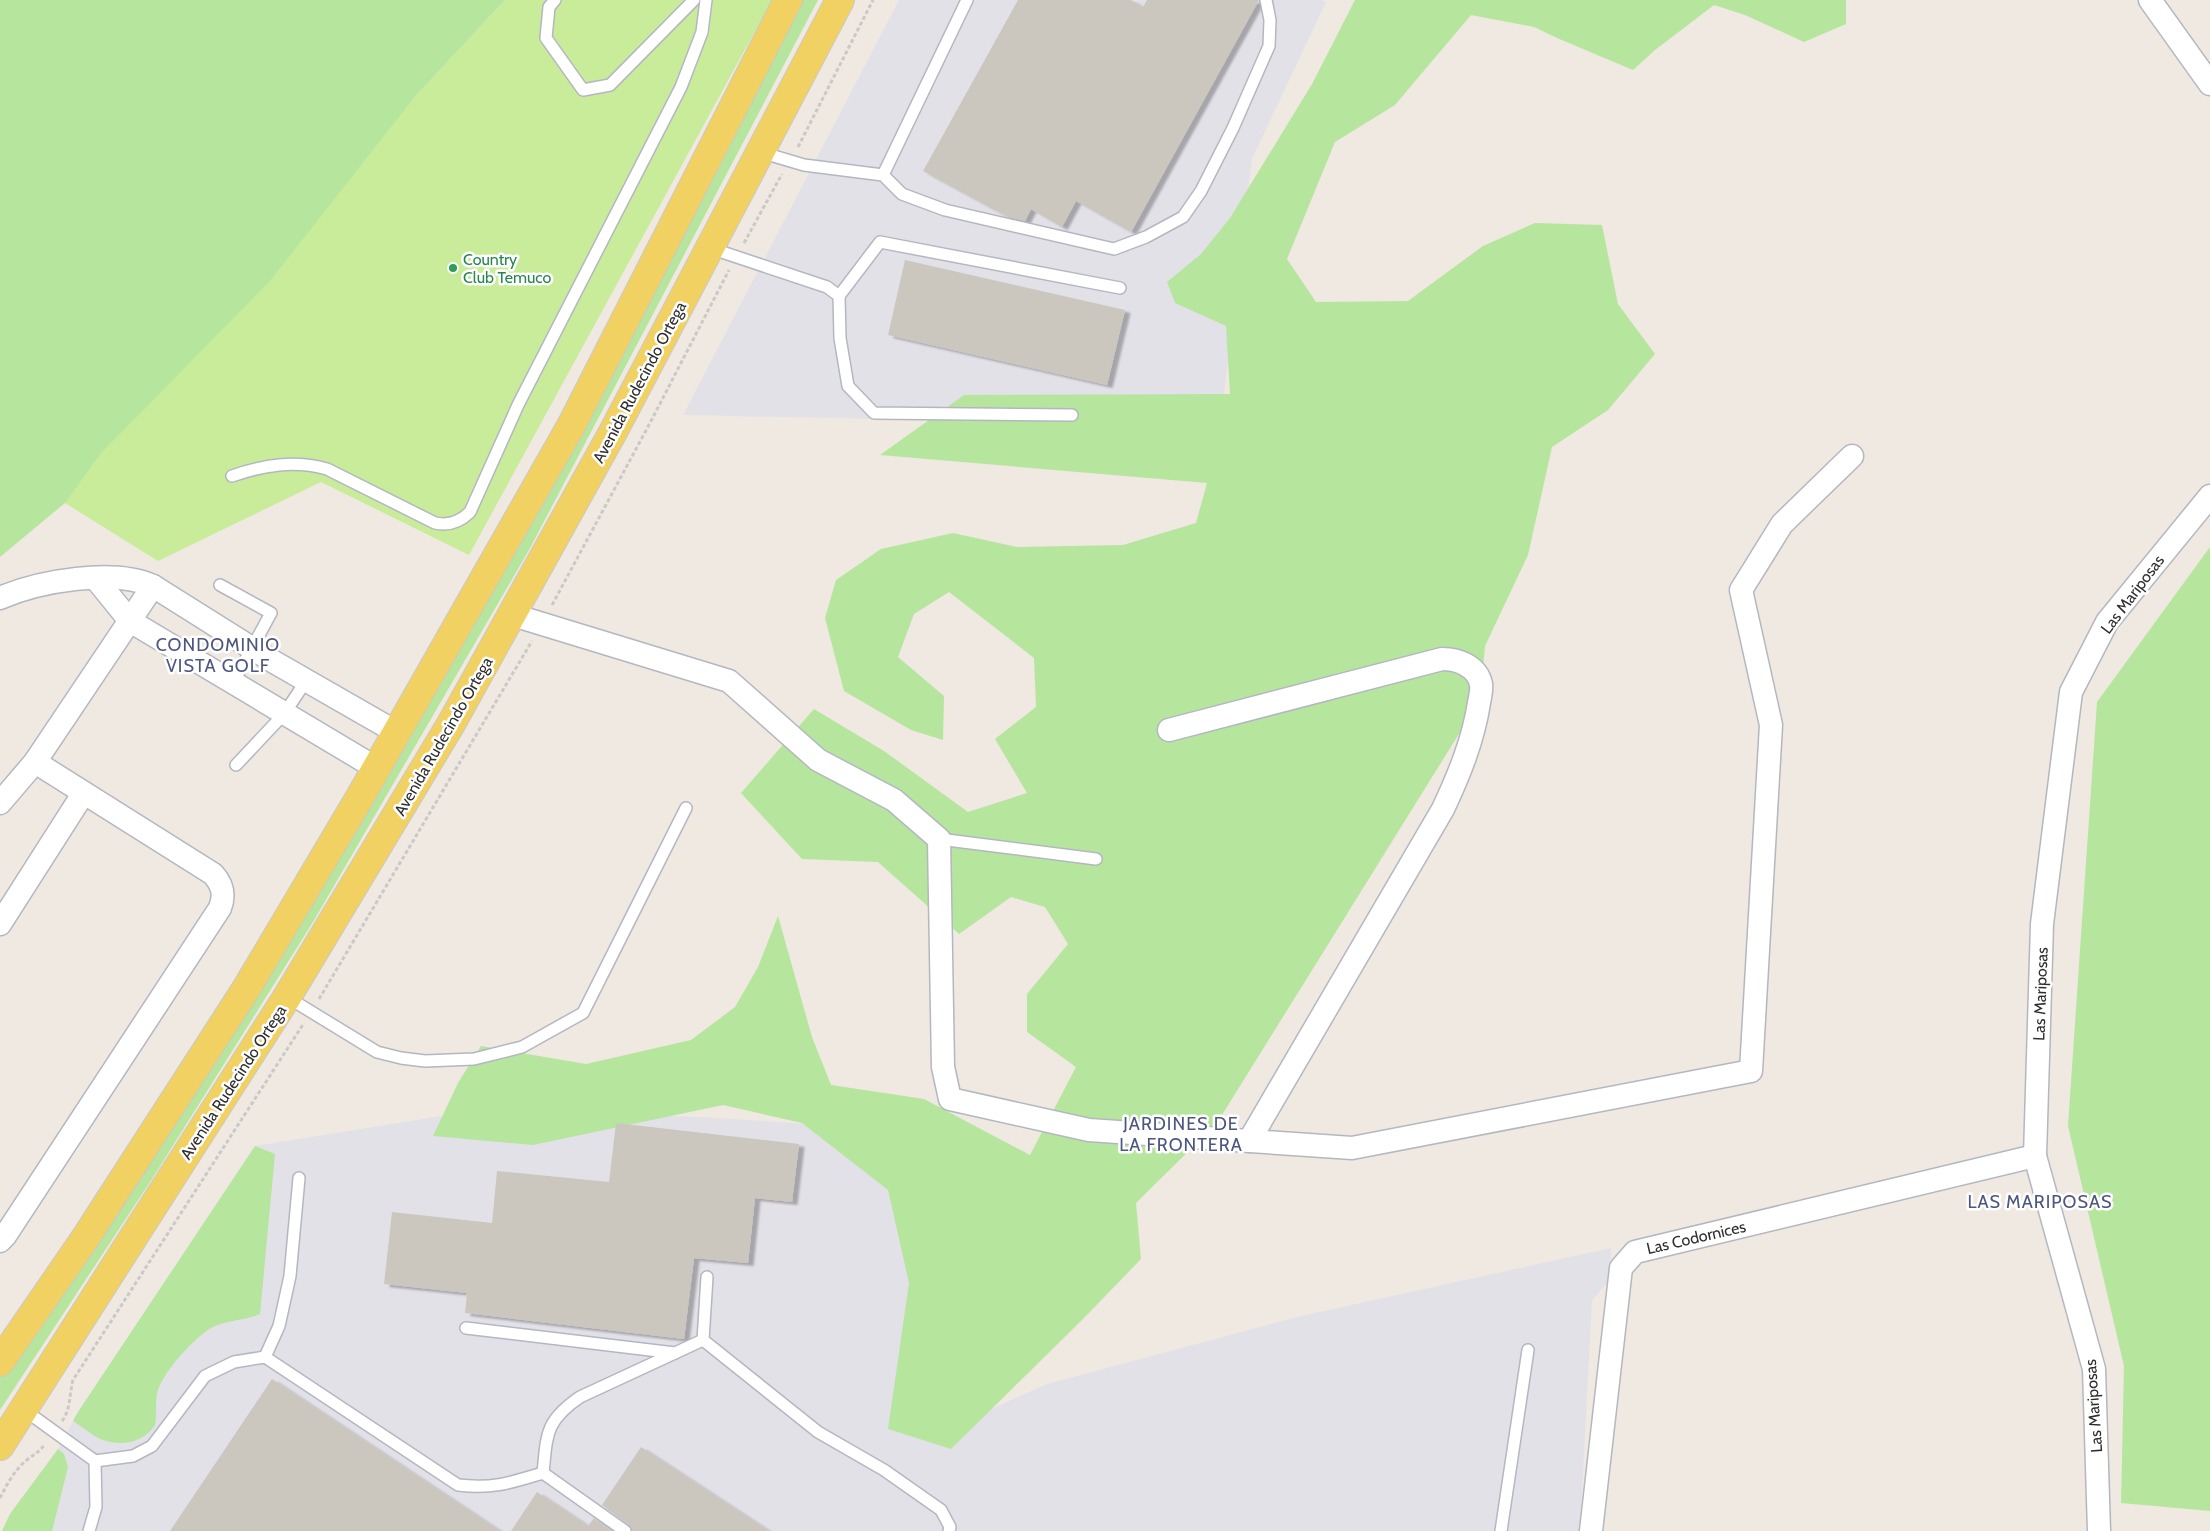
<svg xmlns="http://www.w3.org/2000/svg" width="2210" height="1531" viewBox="0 0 2210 1531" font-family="Cabin,sans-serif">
	<defs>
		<filter id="shadow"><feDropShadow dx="5.5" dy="3" stdDeviation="1" flood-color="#0004"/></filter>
	</defs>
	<rect width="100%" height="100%" fill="#efe9e1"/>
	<!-- industrial -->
	<g fill="#e3e1e8">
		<polygon points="899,0 1322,0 1326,2 1252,159 1220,426 683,415"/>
		<polygon points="479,1110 699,1117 844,1126 921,1124 984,1412 1047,1384 1297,1317 1611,1248 1610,1279 1592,1301 1580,1531 2,1531 10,1514 58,1449 78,1412 255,1146"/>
	</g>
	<!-- green -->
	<g fill="#b6e59e">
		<polygon points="0,0 505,0 413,99 149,497 65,503 0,557"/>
		<polygon points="801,0 818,0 529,550 313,922 152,1179 0,1410 0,1378 135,1173"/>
		<polygon points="1355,0 1846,0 1846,24 1804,42 1745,15 1714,5 1655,50 1633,70 1557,38 1534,27 1471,15 1395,105 1335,142 1287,259 1316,302 1408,301 1483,246 1535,223 1602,225 1618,304 1655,354 1608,410 1552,447 1528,555 1485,646 1480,700 1217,1123 1136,1203 1141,1259 1085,1317 951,1449 888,1429 909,1283 888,1190 802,1123 723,1105 533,1145 433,1136 458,1083 481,1046 586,1064 691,1040 735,1007 758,967 778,916 812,1037 831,1085 924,1099 1030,1155 1076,1067 1027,1032 1027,994 1068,944 1045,907 1011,897 959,934 878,862 802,859 741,793 814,709 884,751 968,812 1027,793 995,739 1036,707 1034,658 949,592 914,614 898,657 944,696 943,740 911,730 844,691 825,618 836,580 881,549 953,533 1017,547 1123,545 1196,523 1207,483 880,455 964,395 1230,394 1226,326 1175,303 1167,282 1201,254 1230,218 1312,84"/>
		<polygon points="2210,547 2210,1511 2121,1503 2124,1366 2068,1126 2097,702"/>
		<path d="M255 1146 275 1154 260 1314C244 1321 226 1320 211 1328 195 1337 160 1375 157 1394 155 1404 157 1415 155 1425 144 1442 122 1447 103 1440 92 1436 83 1427 73 1421L78 1412Z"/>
		<polygon points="58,1449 64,1454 68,1467 52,1531 2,1531 10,1514"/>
	</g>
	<!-- pitch -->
	<polygon fill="#c9ec9a" points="505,0 772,0 469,555 321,482 158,561 65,503 101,453 270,281 413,99"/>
	<!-- building -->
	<g fill="#cbc7bf" filter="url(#shadow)">
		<polygon points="1018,0 1131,0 1143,7 1147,0 1259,0 1131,232 1076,201 1062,227 1031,209 1025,221 1006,216 923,171"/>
		<polygon points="905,260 1125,310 1107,385 888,335"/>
		<polygon points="616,1123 799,1144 792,1202 755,1198 748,1263 694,1258 684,1339 465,1313 467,1293 384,1284 392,1212 492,1223 497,1171 609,1182"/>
		<polygon points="272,1379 500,1531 170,1531"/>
		<polygon points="641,1447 769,1531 632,1531 629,1525 602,1505"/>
		<polygon points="537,1492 588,1526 594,1518 612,1531 511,1531"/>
	</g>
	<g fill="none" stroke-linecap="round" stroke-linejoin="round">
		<defs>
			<g id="lane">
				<polyline points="555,0 549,7 546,38 583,90 610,85 694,0"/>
				<polyline points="760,152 804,165 883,175 902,194 945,210 1114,249 1146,237 1183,217 1201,191 1233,128 1269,46 1270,20 1266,0"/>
				<polyline points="883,175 967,0"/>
				<polyline points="710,248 827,287 839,296 840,338 848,386 874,413 1072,415"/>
				<polyline points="839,296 880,242 1120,288"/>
				<path d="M232 476C264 465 294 460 327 469L435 523C449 526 460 522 470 512L518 405 681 87 702 32 706 0"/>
				<polyline points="220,585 271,613 233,683"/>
				<polyline points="236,765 284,714 306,681"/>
				<polyline points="939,839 1096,859"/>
				<polyline points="287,997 377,1052 401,1058 425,1061 474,1059 522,1047 583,1013 686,808"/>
				<polyline points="707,1277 703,1340 818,1432 884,1470 941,1510 950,1527 949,1531"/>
				<polyline points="466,1328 675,1353"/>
				<polyline points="265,1357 279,1326 290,1276 299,1178"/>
				<polyline points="23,1409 95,1461 96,1507 89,1531"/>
				<path d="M95 1461 133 1456 152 1446 205 1376 234 1362 265 1357 458 1485C493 1489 510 1483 543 1473L625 1531"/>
				<path d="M543 1473C547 1434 545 1421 580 1397L703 1340"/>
				<polyline points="1501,1531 1528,1350"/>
			</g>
			<g id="street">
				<polyline points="2150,0 2210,84"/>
				<polyline points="96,579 130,621 376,768"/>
				<path d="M0 598C39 581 114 568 153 586L274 662 396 732"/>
				<polyline points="513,615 729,681 818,760 894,800 939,839 943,1067 950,1099 1089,1130 1352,1148 1751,1071 1771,725 1741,590 1782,524 1852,456"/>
				<path d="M1169 730 1442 659C1458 659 1477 666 1481 684 1482 690 1480 697 1479 703 1473 741 1459 775 1443 809L1249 1141"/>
				<polyline points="0,803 35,762 153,586"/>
				<polyline points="0,924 83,794"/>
				<path d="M0 1241 5 1236 220 908C225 895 223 885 213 874L35 762"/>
				<polyline points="1591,1531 1621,1268 1635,1252 2035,1156"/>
				<polyline points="2099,1531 2094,1369 2035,1156 2042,924 2071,692 2107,622 2210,496"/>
			</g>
			<g id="primary">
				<polyline points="0,1362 86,1237 246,989 360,797 571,426 788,0"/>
				<polyline points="0,1446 287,997 451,724 613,432 840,0"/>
			</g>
		</defs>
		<!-- lane casing -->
		<use href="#lane" stroke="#b4b7c1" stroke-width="14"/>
		<!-- street casing -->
		<use href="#street" stroke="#b4b7c1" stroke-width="25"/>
		<!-- primary casing -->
		<use href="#primary" stroke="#c9c9c9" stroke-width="30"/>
		<!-- path -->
		<g stroke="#c9c9c9" stroke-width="3" stroke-dasharray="4 2.5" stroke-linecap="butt">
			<polyline points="798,147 873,0"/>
			<polyline points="744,243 782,174"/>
			<polyline points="552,605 650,423 729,270"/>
			<polyline points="319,999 532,641"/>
			<path d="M62 1421C71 1409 69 1395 73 1380L304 1023"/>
			<path d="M0 1498C7 1484 15 1469 28 1459 35 1454 40 1451 45 1444"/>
		</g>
		<!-- lane -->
		<use href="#lane" stroke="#fff" stroke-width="11"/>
		<!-- street -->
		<use href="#street" stroke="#fff" stroke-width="22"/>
		<!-- primary -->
		<use href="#primary" stroke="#f2d163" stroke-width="28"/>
	</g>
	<!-- markers -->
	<circle fill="#2e9e5b" stroke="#fff" stroke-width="2" cx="453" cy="268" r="5"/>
	<g text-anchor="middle" stroke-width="5" stroke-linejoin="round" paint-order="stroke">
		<!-- leisure labels -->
		<g font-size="16" fill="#27864d" stroke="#fff" text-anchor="start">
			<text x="463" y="265">Country<tspan x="463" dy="18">Club Temuco</tspan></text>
		</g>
		<!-- street labels -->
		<g font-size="16" fill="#2e2e2e" stroke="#fff">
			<text transform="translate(639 382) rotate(-62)" y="6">Avenida Rudecindo Ortega</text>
			<text transform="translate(2132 594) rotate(-53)" y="6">Las Mariposas</text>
			<text transform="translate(443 736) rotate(-60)" y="6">Avenida Rudecindo Ortega</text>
			<text transform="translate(2040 994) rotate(-88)" y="6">Las Mariposas</text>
			<text transform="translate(233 1082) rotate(-57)" y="6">Avenida Rudecindo Ortega</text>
			<text transform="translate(1696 1237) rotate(-13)" y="6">Las Codornices</text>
			<text transform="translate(2093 1406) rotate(-94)" y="6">Las Mariposas</text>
		</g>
		<!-- neighbourhood labels -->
		<g font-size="18" letter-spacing="1" fill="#4d5680" stroke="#fff">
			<text x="218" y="651">CONDOMINIO<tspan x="218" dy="21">VISTA GOLF</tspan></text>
			<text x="1181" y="1130">JARDINES DE<tspan x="1181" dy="21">LA FRONTERA</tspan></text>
			<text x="2040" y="1208">LAS MARIPOSAS</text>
		</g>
	</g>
</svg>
